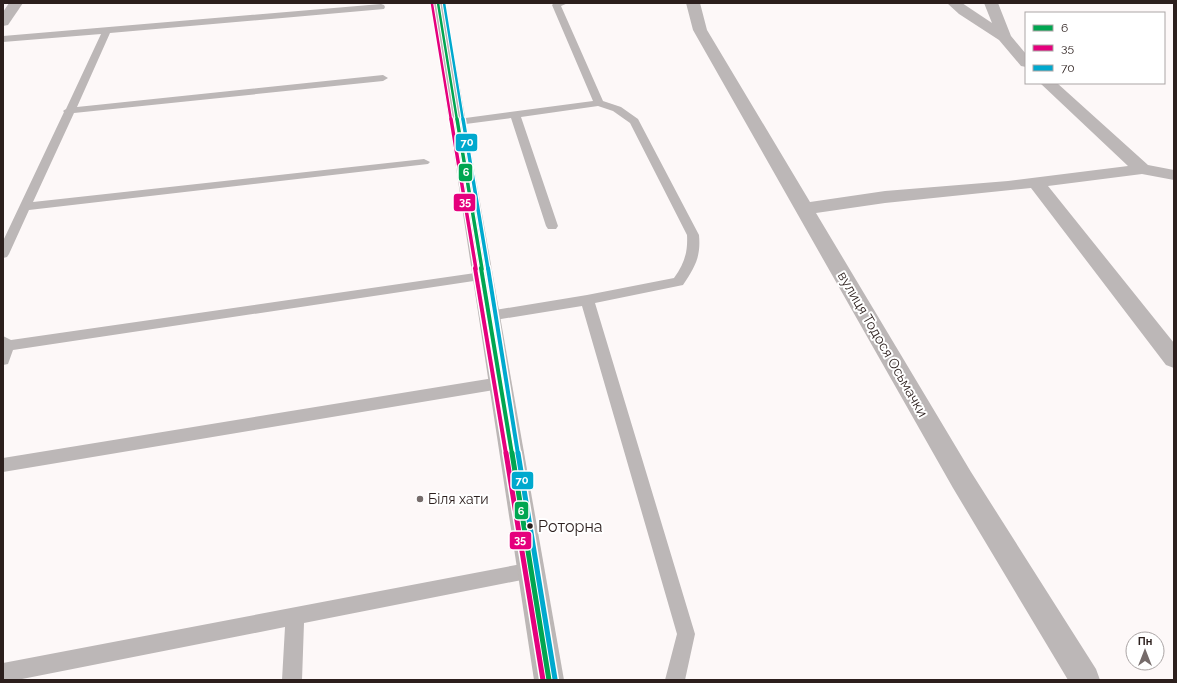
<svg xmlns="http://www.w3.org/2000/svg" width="1177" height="683" viewBox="0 0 1177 683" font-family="Raleway,sans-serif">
	<rect width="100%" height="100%" fill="#fdf8f8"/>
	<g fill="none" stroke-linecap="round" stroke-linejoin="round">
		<!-- lane -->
		<g fill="#bcb7b7" fill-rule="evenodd">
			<path d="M554 3H568L561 6 603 101 621 107 638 119 699 235C701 257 695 267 683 285L595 303 695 634 685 680H665L677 634 582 306 489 321 484 319 482 316 484 313 489 311 587 295 674 278C684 264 688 253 687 235L630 123 613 111 598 106 521 117 558 226 556 229H548L546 226 511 118 458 125 453 122 458 119 593 101 552 5Z"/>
			<polygon points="381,4 384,5 385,7 384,9 110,33 77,107 383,75 388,78 383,81 74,113 33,202 424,159 430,162 428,164 29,210 9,254 7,257 3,258 3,241 64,112 63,111 66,109 101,34 3,42 3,36"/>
			<polygon points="482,272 487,273 488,276 487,279 13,350 8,364 3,365 3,336 11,340"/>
			<polygon points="500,377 505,379 507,383 505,387 500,389 3,472 3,458"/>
			<polygon points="532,562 538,564 541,570 538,576 532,578 304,623 302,680 282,680 285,627 17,680 3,680 3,663"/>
		</g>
		<!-- street -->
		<g fill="#bcb7b7" fill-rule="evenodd">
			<polygon points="9,3 23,3 8,25 3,26 3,12"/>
			<polygon points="686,3 700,3 707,30 810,202 885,191 1008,181 1128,166 1040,83 1057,83 1148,165 1174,170 1174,180 1142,174 1048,186 1174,343 1174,368 1166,365 1031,188 885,203 816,213 971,472 1096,669 1100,680 1068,680 953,488 693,30"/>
			<polygon points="947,3 962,3 992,23 984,3 998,3 1011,36 1026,54 1026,67 1021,66 999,40 959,14"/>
		</g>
		<!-- secondary -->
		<polygon fill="#bcb7b6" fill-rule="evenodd" points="431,3 445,3 564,680 534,680"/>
		<defs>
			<polyline id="bus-1-far3" points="438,3 457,120"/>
			<polyline id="bus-1-far2" points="457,119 482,269"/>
			<polyline id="bus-1-far1" points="481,268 512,454"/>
			<polyline id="bus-1" points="512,453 549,680"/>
			<polyline id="bus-2-far3" points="432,4 451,120"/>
			<polyline id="bus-2-far2" points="451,119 476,269"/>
			<polyline id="bus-2-far1" points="475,268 506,454"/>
			<polyline id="bus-2" points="506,453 543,680"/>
			<polyline id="bus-3-far3" points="444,3 463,120"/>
			<polyline id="bus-3-far2" points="463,119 488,269"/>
			<polyline id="bus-3-far1" points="488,268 518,454"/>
			<polyline id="bus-3" points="518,453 555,679"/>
		</defs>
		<!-- bus-1-far3 casing -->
		<use href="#bus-1-far3" stroke="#fff" stroke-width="4.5"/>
		<!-- bus-1-far2 casing -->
		<use href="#bus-1-far2" stroke="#fff" stroke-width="6"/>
		<!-- bus-1-far1 casing -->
		<use href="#bus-1-far1" stroke="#fff" stroke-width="7"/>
		<!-- bus-1 casing -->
		<use href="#bus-1" stroke="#fff" stroke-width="8"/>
		<!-- bus-2-far3 casing -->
		<use href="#bus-2-far3" stroke="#fff" stroke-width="4.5"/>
		<!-- bus-2-far2 casing -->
		<use href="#bus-2-far2" stroke="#fff" stroke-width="6"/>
		<!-- bus-2-far1 casing -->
		<use href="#bus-2-far1" stroke="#fff" stroke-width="7"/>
		<!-- bus-2 casing -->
		<use href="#bus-2" stroke="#fff" stroke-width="8"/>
		<!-- bus-3-far3 casing -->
		<use href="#bus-3-far3" stroke="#fff" stroke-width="4.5"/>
		<!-- bus-3-far2 casing -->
		<use href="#bus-3-far2" stroke="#fff" stroke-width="6"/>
		<!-- bus-3-far1 casing -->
		<use href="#bus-3-far1" stroke="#fff" stroke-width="7"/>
		<!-- bus-3 casing -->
		<use href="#bus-3" stroke="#fff" stroke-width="8"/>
		<!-- bus-1-far3 -->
		<use href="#bus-1-far3" stroke="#00a651" stroke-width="2.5"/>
		<!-- bus-1-far2 -->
		<use href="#bus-1-far2" stroke="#00a651" stroke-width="3.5"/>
		<!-- bus-1-far1 -->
		<use href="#bus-1-far1" stroke="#00a651" stroke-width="4"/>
		<!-- bus-1 -->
		<use href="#bus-1" stroke="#00a651" stroke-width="5"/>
		<!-- bus-2-far3 -->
		<use href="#bus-2-far3" stroke="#e5007d" stroke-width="2.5"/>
		<!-- bus-2-far2 -->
		<use href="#bus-2-far2" stroke="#e5007d" stroke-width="3.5"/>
		<!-- bus-2-far1 -->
		<use href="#bus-2-far1" stroke="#e5007d" stroke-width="4"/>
		<!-- bus-2 -->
		<use href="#bus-2" stroke="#e5007d" stroke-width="5"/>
		<!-- bus-3-far3 -->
		<use href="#bus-3-far3" stroke="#00a9ce" stroke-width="2.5"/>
		<!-- bus-3-far2 -->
		<use href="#bus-3-far2" stroke="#00a9ce" stroke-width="3.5"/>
		<!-- bus-3-far1 -->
		<use href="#bus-3-far1" stroke="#00a9ce" stroke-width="4"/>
		<!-- bus-3 -->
		<use href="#bus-3" stroke="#00a9ce" stroke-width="5"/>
	</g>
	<!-- markers -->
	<circle fill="#756b6a" stroke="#fff" stroke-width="1.5" cx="420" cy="499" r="4"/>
	<circle fill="#2c1f1d" stroke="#fff" stroke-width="1.5" cx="530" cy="526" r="3.5"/>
	<g text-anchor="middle" stroke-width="4" stroke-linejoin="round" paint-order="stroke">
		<!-- street labels -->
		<g font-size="14" fill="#2c1f1d" stroke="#fff">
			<text transform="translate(883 344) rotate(60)" y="5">вулиця Тодося Осьмачки</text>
		</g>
		<!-- poi labels -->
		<g font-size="14" fill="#2c1f1d" stroke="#fff" text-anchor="start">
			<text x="428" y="504">Біля хати</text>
		</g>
		<!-- near-bus labels -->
		<g font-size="16" fill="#2c1f1d" stroke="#fff" text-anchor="start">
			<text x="538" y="532">Роторна</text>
		</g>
	</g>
	<g stroke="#fff" stroke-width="1.5">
		<rect x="455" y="133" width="23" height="19" rx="4" fill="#00a9ce"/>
		<rect x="458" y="163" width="15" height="19" rx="4" fill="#00a651"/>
		<rect x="453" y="193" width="23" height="19" rx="4" fill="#e5007d"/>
		<rect x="511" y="471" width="23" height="19" rx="4" fill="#00a9ce"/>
		<rect x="514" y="501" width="15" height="19" rx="4" fill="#00a651"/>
		<rect x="509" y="531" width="23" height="19" rx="4" fill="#e5007d"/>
	</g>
	<g font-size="11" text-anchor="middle" font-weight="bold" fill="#fff">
		<text x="467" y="146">70</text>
		<text x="466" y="176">6</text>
		<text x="465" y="206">35</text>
		<text x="522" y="484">70</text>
		<text x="521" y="515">6</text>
		<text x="520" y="544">35</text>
	</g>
	<!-- border -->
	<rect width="1177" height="683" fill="none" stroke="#2c1f1d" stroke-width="8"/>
	<!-- legend -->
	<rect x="1025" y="12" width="140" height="72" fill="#ffffff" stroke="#aba5a5"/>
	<rect x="1033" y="25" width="20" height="6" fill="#00a651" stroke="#aba5a5"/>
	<text x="1061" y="32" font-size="12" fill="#2c1f1d">6</text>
	<rect x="1033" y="45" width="20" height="6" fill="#e5007d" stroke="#aba5a5"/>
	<text x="1061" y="52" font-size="12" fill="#2c1f1d">35</text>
	<rect x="1033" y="65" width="20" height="6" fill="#00a9ce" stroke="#aba5a5"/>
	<text x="1061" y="72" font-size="12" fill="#2c1f1d">70</text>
	<!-- north arrow -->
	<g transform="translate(1145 651)"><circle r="19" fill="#ffffff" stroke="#aba5a5"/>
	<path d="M0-3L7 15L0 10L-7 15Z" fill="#756b6a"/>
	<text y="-6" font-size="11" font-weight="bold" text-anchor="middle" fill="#2c1f1d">Пн</text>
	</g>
</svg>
